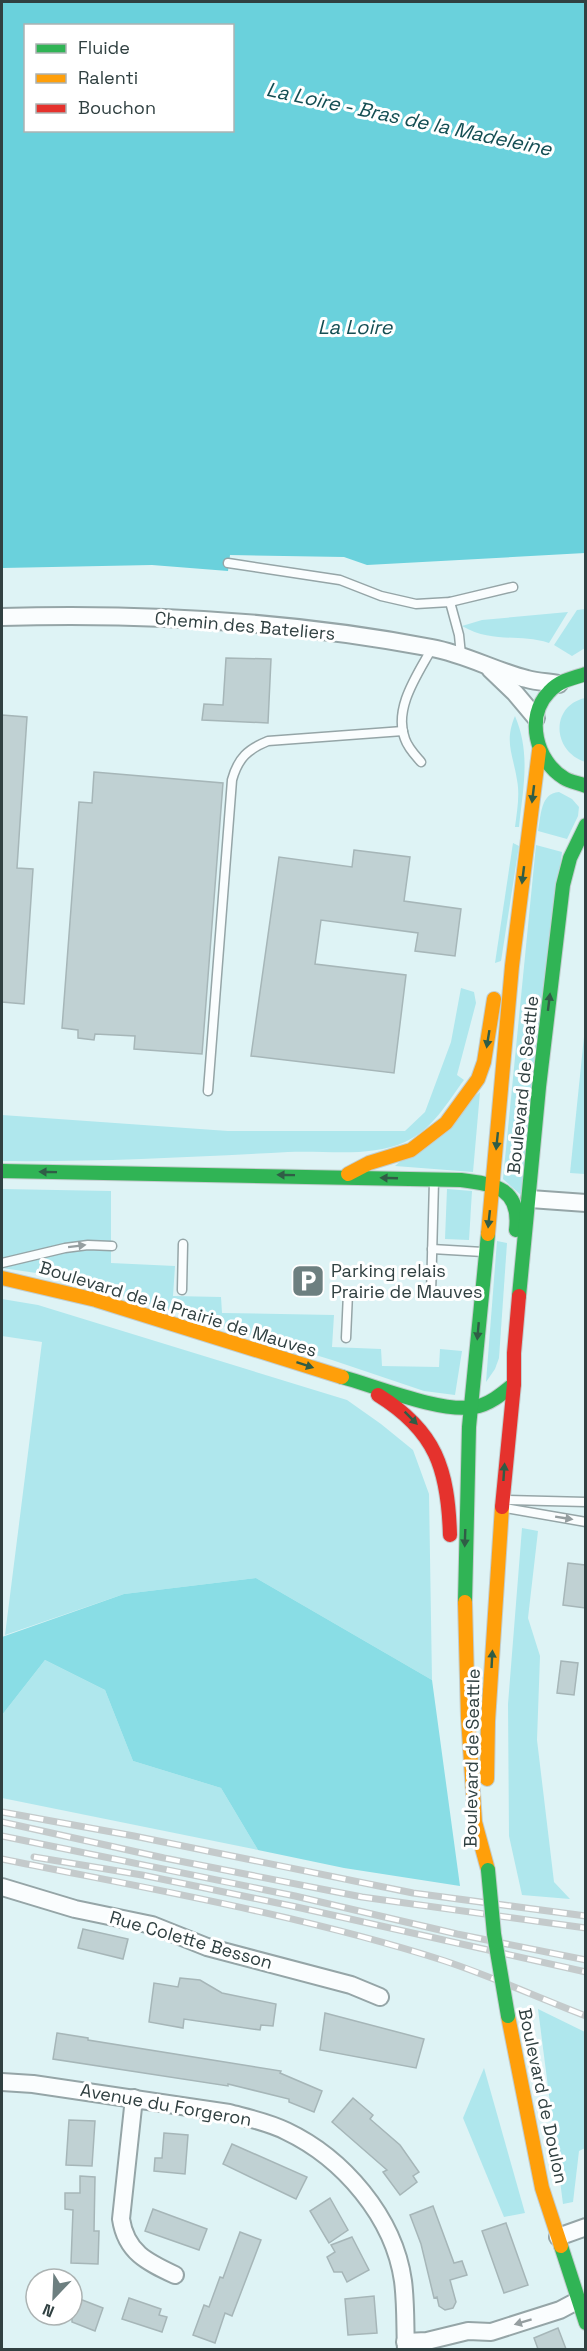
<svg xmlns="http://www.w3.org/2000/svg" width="587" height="2351" viewBox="0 0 587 2351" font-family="'Space Grotesk',sans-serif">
	<rect width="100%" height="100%" fill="#def3f5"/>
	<!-- green -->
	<g fill="#afe7ed">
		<polygon points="585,609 585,648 572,656 554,645 577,610"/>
		<path d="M568 612 549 643C518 633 493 644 462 626L482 620Z"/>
		<path d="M585 698H586L585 762C552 751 550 706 585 698Z"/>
		<path d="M515 716C531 754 523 787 519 827H515C517 811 520 795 517 780 513 754 504 742 515 716Z"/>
		<path d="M559 792 572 799 579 807 578 816 567 839 538 831C541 817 540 793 559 792Z"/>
		<polygon points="513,843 519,846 501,961 495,963"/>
		<polygon points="536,845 562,852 523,1197 503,1179"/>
		<path d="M461 988 474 992 476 1003 457 1075 464 1080C447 1103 432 1130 405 1142 369 1158 327 1150 288 1152 192 1157 97 1162 2 1161V1115L228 1131H405L425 1112 451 1042Z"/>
		<polygon points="585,1027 585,1174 570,1173"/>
		<polygon points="480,1092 473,1172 395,1166"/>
		<polygon points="2,1189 111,1191 111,1263 175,1266 173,1296 221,1297 222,1313 334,1315 332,1347 381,1349 382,1366 439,1367 440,1349 462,1351 455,1395 424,1391 332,1360 57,1276 2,1268"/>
		<polygon points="447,1189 472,1191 469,1240 445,1239"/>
		<polygon points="497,1241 507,1243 499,1358 495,1369 486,1382"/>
		<polygon points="2,1299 38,1305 347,1400 381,1424 413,1450 429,1494 432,1680 256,1578 124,1594 5,1635 42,1342 2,1336"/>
		<polygon points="522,1528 538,1531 528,1618 540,1656 537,1740 554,1882 570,1899 522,1895 509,1836 508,1704"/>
		<polygon points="45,1660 105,1690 133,1761 221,1788 258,1850 2,1798 2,1715"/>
		<polygon points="538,2009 585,2032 585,2148 579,2151 573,2202 563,2204"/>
		<polygon points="484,2068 525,2213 504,2217 463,2118"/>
	</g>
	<!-- forest -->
	<polygon fill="#89dde5" points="256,1578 432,1680 460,1886 344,1868 258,1850 221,1788 133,1761 105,1690 45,1660 2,1715 2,1637 124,1594"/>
	<!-- water -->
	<path fill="#6ad1dc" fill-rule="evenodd" d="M2 2H585V553L367 565 344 557 230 555 228 571 152 565 2 568ZM26 26H232V130H26Z"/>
	<!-- building -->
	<g fill="#c0d1d3" stroke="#a6b6b8" stroke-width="1.5">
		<polygon points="226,658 271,659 268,723 202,720 204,704 223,705"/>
		<polygon points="2,715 27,717 17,868 33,869 24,1004 2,1002"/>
		<polygon points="94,772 223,783 202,1054 134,1049 135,1036 95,1034 94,1040 78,1038 78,1030 62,1028 79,802 92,803"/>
		<polygon points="354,850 410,857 404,901 461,909 455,956 415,951 418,933 321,920 315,964 406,975 394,1073 251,1056 279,857 352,867"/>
		<polygon points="568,1563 585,1565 585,1608 563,1605"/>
		<polygon points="561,1661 578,1663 574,1695 557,1693"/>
		<polygon points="83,1929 128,1939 123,1959 78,1948"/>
		<polygon points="180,1978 200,1980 222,1993 276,2004 273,2026 261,2025 260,2030 184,2019 183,2028 149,2022 154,1983 178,1987"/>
		<polygon points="325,2013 424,2039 416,2068 320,2050"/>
		<polygon points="57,2033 88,2038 88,2040 281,2071 280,2073 322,2091 314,2112 289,2102 289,2099 228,2084 228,2086 53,2059"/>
		<polygon points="353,2098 373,2115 370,2119 400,2145 419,2172 413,2176 417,2182 400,2195 383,2172 387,2170 332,2122"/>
		<polygon points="69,2120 95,2121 92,2166 66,2165"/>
		<polygon points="164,2133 188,2135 185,2174 154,2171 155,2158 162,2158"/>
		<polygon points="232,2144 307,2177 296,2199 223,2164"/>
		<polygon points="80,2176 95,2177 94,2231 99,2231 98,2264 71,2263 73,2210 65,2209 65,2193 80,2193"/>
		<polygon points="330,2198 348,2230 329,2243 310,2211"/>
		<polygon points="433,2206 454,2263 462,2261 467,2275 450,2280 456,2302 453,2308 445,2310 439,2306 437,2297 434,2298 421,2244 410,2215"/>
		<polygon points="153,2209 207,2229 199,2250 145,2231"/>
		<polygon points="506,2223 528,2285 504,2293 482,2231"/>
		<polygon points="240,2232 261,2240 232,2316 225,2313 215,2343 193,2335 204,2305 209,2307 220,2277 223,2278"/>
		<polygon points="352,2237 369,2270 347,2282 342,2272 334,2272 327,2257 335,2252 331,2245"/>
		<polygon points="72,2296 103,2308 95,2331 72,2322"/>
		<polygon points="374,2296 377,2333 348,2335 345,2299"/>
		<polygon points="129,2298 161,2309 159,2315 167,2317 162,2332 122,2319"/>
		<polygon points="558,2328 566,2349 538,2349 534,2338"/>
	</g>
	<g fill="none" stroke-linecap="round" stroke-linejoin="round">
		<defs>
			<g id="lane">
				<polyline points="228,563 340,580 381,596 416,604 450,602 513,587"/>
				<polyline points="450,602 459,635 461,655"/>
				<path d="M421 762C415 755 408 748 405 739 393 708 418 674 432 648"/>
				<path d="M208 1091 232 780C238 758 248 749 268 741L403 731"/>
				<polyline points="432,1249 483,1252"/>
				<polyline points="2,1263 65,1248 88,1245 112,1246"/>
				<polyline points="182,1290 183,1244"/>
				<polyline points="431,1294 434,1181"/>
				<polyline points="346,1338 348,1293"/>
				<polyline points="505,1500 586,1502"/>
				<polyline points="505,1508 586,1522"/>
			</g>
			<g id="street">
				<path d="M2 617C145 613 291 621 432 648 465 654 495 671 527 679 537 682 548 682 559 684"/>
				<polyline points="490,669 515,693 536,718"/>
				<polyline points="530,1199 586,1203"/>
				<polyline points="2,1887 75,1909 152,1925 207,1947 351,1985 380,1997"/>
				<path d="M2 2082 33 2084 229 2113C248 2118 268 2122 286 2131 343 2158 394 2217 403 2281 406 2304 405 2327 406 2350"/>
				<path d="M134 2098 121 2219C126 2252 147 2262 175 2275"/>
				<polyline points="558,2237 586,2227"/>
				<polyline points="405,2342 427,2341 468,2331 491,2332 560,2310 577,2301"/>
			</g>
			<g id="fast">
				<path d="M586 674C572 678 559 681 549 692 525 717 536 761 564 778 570 782 579 783 586 786"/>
				<path d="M2 1171 461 1180C496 1184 521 1189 516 1230"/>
				<polyline points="519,1296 539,1087 563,885 570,858 586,825"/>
				<path d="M342 1377C375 1386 441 1413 474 1407 489 1405 502 1394 514 1384"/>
				<polyline points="465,1602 469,1427 488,1234"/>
				<polyline points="561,2246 586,2323"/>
			</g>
			<g id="slow">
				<polyline points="348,1174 369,1163 411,1150 446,1123 478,1079 484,1062 494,999"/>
				<polyline points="488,1234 512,966 539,751"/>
				<polyline points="2,1278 96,1300 342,1377"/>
				<polyline points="465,1602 468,1718 475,1822 488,1870"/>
				<polyline points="487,1779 488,1721 502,1507"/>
				<polyline points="508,2016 542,2188 561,2246"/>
			</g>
			<g id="jam">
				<path d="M378 1395C436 1431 448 1469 450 1535"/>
				<polyline points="502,1507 514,1384 514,1353 519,1296"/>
			</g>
		</defs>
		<!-- lane casing -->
		<use href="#lane" stroke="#95a5a7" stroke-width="11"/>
		<!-- street casing -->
		<use href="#street" stroke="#95a5a7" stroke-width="20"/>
		<!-- fast casing -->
		<use href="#fast" stroke="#c2cdce" stroke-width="16"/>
		<!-- slow casing -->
		<use href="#slow" stroke="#c2cdce" stroke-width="16"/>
		<!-- jam casing -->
		<use href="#jam" stroke="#c2cdce" stroke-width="16"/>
		<!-- lane -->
		<use href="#lane" stroke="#fafdfe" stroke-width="8"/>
		<!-- street -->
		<use href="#street" stroke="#fafdfe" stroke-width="16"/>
		<!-- fast -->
		<use href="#fast" stroke="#30b455" stroke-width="14"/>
		<!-- slow -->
		<use href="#slow" stroke="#ff9f0a" stroke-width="14"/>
		<!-- jam -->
		<use href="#jam" stroke="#e5322d" stroke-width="14"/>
		<defs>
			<g id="rail">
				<polyline points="2,1812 134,1836 413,1893 586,1916"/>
				<polyline points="2,1822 164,1858 362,1897 586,1928"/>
				<polyline points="2,1836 295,1896 457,1934 586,1960"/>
				<polyline points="34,1857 142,1875 292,1906 586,1972"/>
				<path d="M2 1859C150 1889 301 1915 445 1961 493 1977 539 1998 586 2016"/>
			</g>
		</defs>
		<!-- rail casing -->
		<use href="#rail" stroke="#c4cacb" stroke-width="7"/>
		<!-- rail -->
		<use href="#rail" stroke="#fff" stroke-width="4.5" stroke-dasharray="14" stroke-linecap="butt"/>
		<defs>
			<polyline id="fast-bridge" points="488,1870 494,1934 508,2016"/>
		</defs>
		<!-- fast-bridge casing -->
		<use href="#fast-bridge" stroke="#c2cdce" stroke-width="16" stroke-linecap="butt"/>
		<!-- fast-bridge -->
		<use href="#fast-bridge" stroke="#30b455" stroke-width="14"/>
	</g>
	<!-- one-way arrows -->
	<defs><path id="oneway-solid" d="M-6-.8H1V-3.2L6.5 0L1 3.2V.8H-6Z" transform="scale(1.5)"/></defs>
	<g fill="#305d46">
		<use href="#oneway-solid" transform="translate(533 794) rotate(97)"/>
		<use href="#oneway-solid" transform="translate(523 875) rotate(97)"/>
		<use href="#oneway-solid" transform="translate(549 1002) rotate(-83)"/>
		<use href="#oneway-solid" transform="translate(488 1039) rotate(99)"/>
		<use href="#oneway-solid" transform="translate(497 1141) rotate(96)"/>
		<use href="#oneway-solid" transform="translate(48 1172) rotate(-179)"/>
		<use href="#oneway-solid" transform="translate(286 1175) rotate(-179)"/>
		<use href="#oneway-solid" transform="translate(389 1178) rotate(-178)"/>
		<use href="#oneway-solid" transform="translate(489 1219) rotate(96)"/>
		<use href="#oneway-solid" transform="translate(478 1331) rotate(95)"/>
		<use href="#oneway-solid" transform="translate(305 1365) rotate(18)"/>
		<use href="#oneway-solid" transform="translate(411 1418) rotate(45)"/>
		<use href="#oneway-solid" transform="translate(504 1472) rotate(-86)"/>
		<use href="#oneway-solid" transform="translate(465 1538) rotate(92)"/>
		<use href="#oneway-solid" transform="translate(492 1659) rotate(-87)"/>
	</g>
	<g fill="#959ea0">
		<use href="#oneway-solid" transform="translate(77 1246) rotate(-7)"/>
		<use href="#oneway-solid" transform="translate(564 1518) rotate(9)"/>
		<use href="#oneway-solid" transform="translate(523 2322) rotate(163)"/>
	</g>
	<!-- icons -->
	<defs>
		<symbol id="parking-square" viewBox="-11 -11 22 22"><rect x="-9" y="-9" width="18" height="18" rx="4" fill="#6d7f80" stroke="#fff"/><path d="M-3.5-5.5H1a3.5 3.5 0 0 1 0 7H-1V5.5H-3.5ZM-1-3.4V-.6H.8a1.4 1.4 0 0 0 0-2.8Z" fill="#fff"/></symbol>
	</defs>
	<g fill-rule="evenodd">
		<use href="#parking-square" x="289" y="1262" width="38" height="38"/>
	</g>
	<g text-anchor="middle" stroke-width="6" stroke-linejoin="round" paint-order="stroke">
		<!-- street labels -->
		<g font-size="18" fill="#304041" stroke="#fff">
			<text transform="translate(245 626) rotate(5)" y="6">Chemin des Bateliers</text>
			<text transform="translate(523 1085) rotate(-84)" y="6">Boulevard de Seattle</text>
			<text transform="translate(178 1309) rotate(17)" y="6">Boulevard de la Prairie de Mauves</text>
			<text transform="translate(472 1758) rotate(-89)" y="6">Boulevard de Seattle</text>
			<text transform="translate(191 1940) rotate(16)" y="6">Rue Colette Besson</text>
			<text transform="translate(543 2096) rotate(78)" y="6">Boulevard de Doulon</text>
			<text transform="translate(166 2105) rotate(10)" y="6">Avenue du Forgeron</text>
		</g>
		<!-- poi labels -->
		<g font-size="18" fill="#304041" stroke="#fff" text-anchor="start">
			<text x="331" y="1277">Parking relais<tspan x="331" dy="21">Prairie de Mauves</tspan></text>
		</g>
		<!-- water labels -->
		<g font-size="20" font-style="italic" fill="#144e53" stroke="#fff">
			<text transform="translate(409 119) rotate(12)" y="7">La Loire - Bras de la Madeleine</text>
			<text x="355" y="334">La Loire</text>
		</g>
	</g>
	<!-- border -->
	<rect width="587" height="2351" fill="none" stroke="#304041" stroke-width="6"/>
	<!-- legend -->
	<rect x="24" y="24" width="210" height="108" fill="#ffffff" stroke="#acb3b3" stroke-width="1.5"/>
	<rect x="36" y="44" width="30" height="9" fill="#30b455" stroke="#acb3b3" stroke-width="1.5"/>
	<text x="78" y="54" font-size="18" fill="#304041">Fluide</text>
	<rect x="36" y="74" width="30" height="9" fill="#ff9f0a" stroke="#acb3b3" stroke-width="1.5"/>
	<text x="78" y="84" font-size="18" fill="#304041">Ralenti</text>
	<rect x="36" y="104" width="30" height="9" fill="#e5322d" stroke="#acb3b3" stroke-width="1.5"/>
	<text x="78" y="114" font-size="18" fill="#304041">Bouchon</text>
	<!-- north arrow -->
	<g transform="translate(54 2297) rotate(203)"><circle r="28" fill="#ffffff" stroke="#acb3b3" stroke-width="1.5"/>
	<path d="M0-4.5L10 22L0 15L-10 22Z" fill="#6d7f80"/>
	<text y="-9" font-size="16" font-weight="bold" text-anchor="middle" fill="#304041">N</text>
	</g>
</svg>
